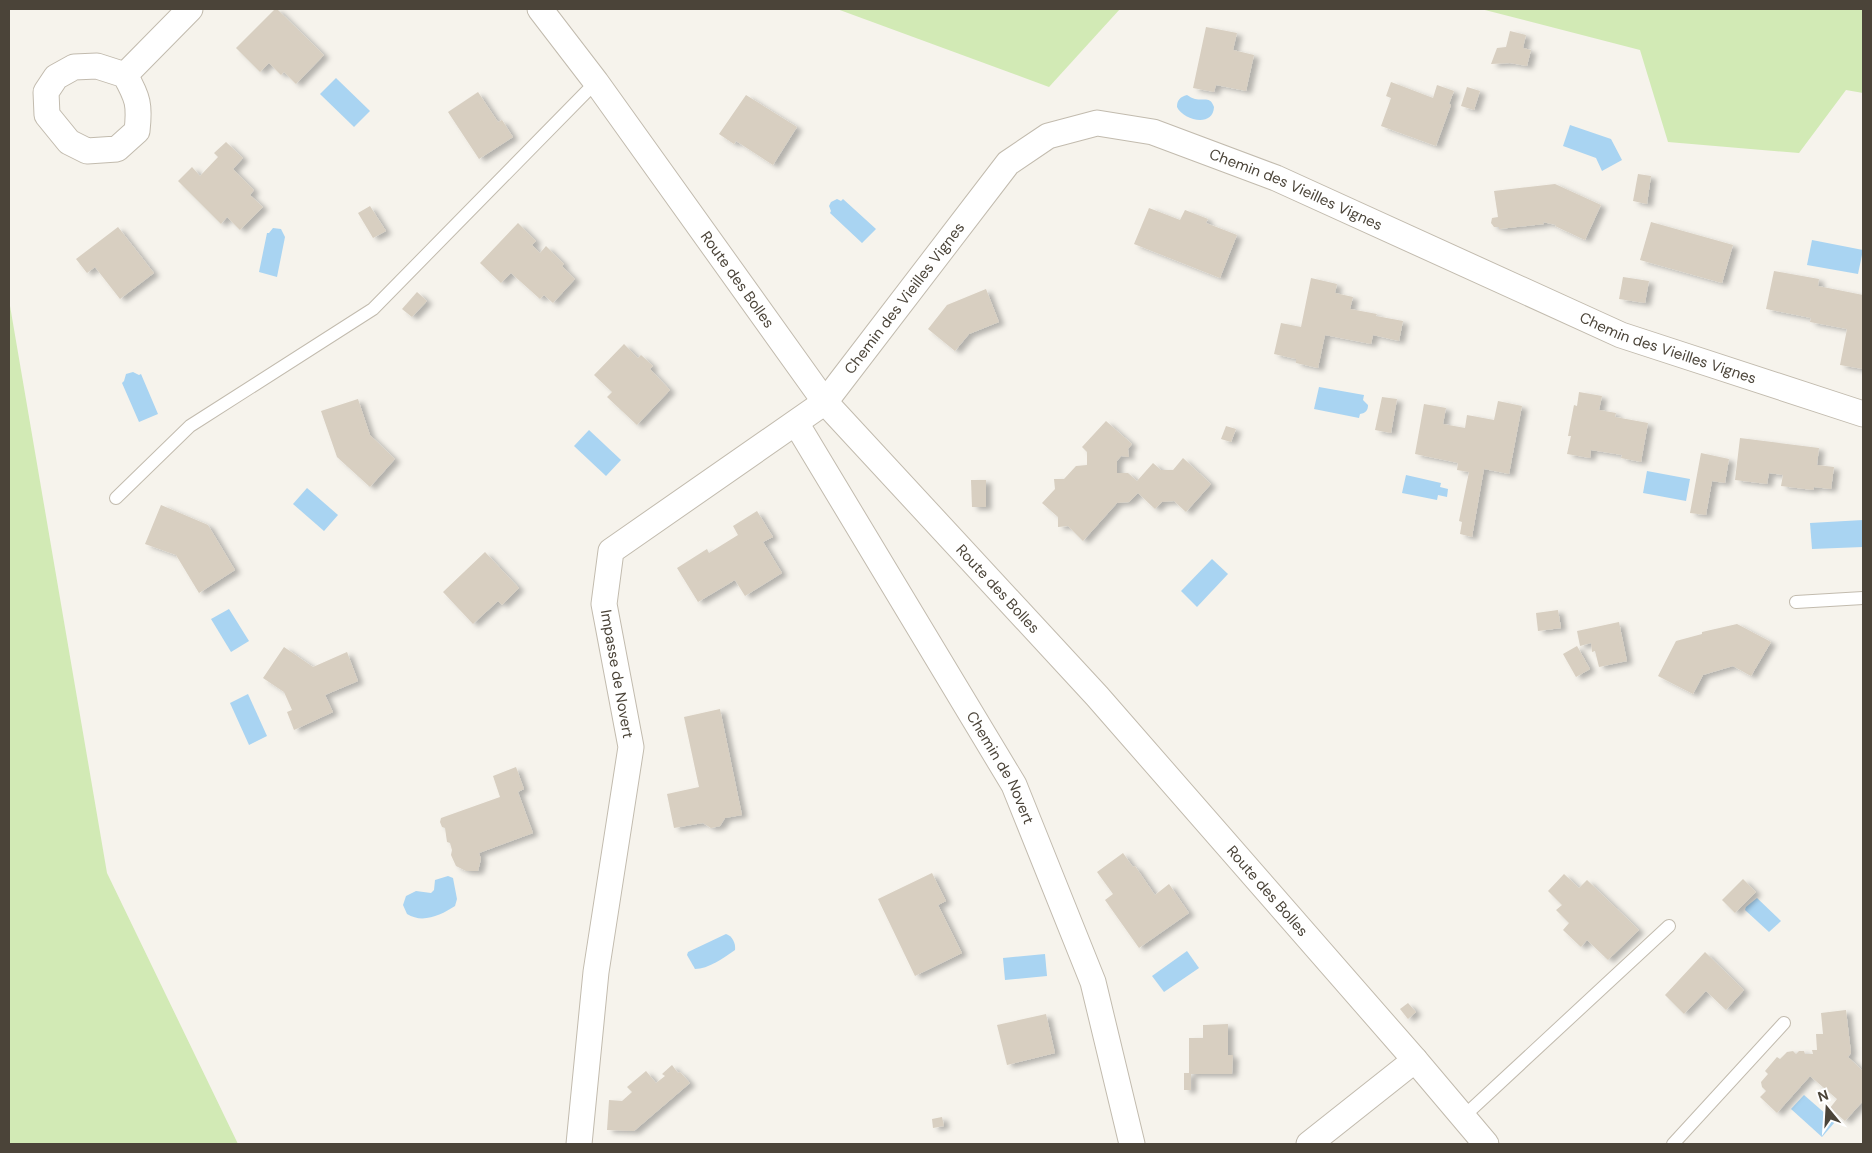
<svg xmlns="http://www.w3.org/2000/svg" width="1872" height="1153" viewBox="0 0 1872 1153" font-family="'DM Sans',sans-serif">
	<defs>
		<filter id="shadow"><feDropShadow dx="5.5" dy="3" stdDeviation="2.5" flood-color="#0004"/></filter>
	</defs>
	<rect width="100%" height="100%" fill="#f6f3ec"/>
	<!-- green -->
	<g fill="#d2eab5">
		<polygon points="837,9 1120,9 1049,87"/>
		<polygon points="1481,9 1863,9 1863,93 1846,90 1799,153 1668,142 1640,50"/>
		<polygon points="9,300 107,873 238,1144 9,1144"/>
	</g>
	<!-- water -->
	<g fill="#a9d4f2">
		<polygon points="336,78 370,111 354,127 320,94"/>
		<path d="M1187 95C1190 97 1192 98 1195 99 1205 101 1210 96 1214 107 1213 128 1183 120 1177 107 1177 100 1180 97 1187 95Z"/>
		<polygon points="1570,125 1611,139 1622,160 1602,171 1596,158 1563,146"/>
		<polygon points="837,199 841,201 843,199 876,229 862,243 830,213 831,211 829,206 831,202"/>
		<polygon points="273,228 281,229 285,237 277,277 259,272 267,233 269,233"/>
		<polygon points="1812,240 1863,250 1858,274 1807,265"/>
		<polygon points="133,372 139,375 141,374 158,414 139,422 122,383 124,381 126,374"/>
		<path d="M1319 387 1364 395 1363 400 1368 405C1368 410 1366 413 1360 414L1359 418 1314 409Z"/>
		<polygon points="589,430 621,460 606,476 574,446"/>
		<polygon points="1647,471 1690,479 1686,501 1643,493"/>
		<polygon points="1406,475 1441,483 1440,487 1448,489 1447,497 1438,495 1437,500 1402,493"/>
		<polygon points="307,488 338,515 324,531 293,504"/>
		<polygon points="1863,520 1863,547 1812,549 1810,523"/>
		<polygon points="1212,559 1228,574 1197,607 1181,591"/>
		<polygon points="229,609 249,641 231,652 211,619"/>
		<polygon points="248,694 267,736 249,745 230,703"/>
		<path d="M448 876 453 878 457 899 455 906C441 915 423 924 407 914L403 905 406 896 416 891 431 893 434 890 435 880Z"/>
		<polygon points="1757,898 1781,921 1769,932 1745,910 1746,907"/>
		<path d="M726 934C732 936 736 943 735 950 724 958 708 969 695 969L687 955 688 952Z"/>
		<polygon points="1187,951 1199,968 1164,992 1152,976"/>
		<polygon points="1045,954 1047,976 1005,980 1003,958"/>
		<polygon points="1804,1095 1835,1122 1822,1137 1791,1109"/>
	</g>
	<!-- building -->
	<g fill="#d8cfc1" filter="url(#shadow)">
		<polygon points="275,9 277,9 324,55 296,84 284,72 281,75 269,63 260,72 236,48"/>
		<polygon points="1206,27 1237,33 1233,50 1254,55 1246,91 1216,85 1214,92 1193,88"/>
		<polygon points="1510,31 1526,35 1523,48 1531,50 1527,66 1510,63 1491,64 1497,48 1506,47"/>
		<polygon points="1391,82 1433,98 1437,85 1454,91 1449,104 1451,105 1436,146 1381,126 1391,98 1386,96"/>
		<polygon points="1467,87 1480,91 1474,110 1461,106"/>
		<polygon points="478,92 498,122 502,120 513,137 479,159 448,112"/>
		<polygon points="746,95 797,127 773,165 736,141 734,144 719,134"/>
		<polygon points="226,142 243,158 233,169 254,190 250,195 263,207 240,230 227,217 221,224 178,181 192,167 200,176 218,157 214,153"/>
		<polygon points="1638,174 1651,176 1647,204 1633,201"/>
		<polygon points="1555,184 1601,205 1585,240 1555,226 1556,225 1543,222 1544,224 1499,229 1499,227 1494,227 1491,223 1492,218 1498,217 1494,191"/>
		<polygon points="370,206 386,231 373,238 358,213"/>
		<polygon points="1149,208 1180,220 1185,210 1208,219 1206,223 1237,235 1220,278 1134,244"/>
		<polygon points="1651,222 1733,245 1722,283 1640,260"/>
		<polygon points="518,223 536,241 532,245 540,253 546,246 564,264 562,266 575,279 553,303 544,295 540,299 511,273 501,283 480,263"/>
		<polygon points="118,227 154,273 120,299 95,267 87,273 76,259"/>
		<polygon points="1774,271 1819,279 1818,286 1863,295 1863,369 1840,365 1847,329 1810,322 1811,318 1766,309"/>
		<polygon points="1623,277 1649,281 1645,303 1619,299"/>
		<polygon points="1311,278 1337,284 1335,293 1353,297 1350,309 1377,314 1376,316 1403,321 1399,341 1373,335 1371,344 1325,335 1318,368 1296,363 1296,359 1274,354 1281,323 1301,327"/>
		<polygon points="986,289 999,322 969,334 955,351 928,329 947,305"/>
		<polygon points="417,292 427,301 412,317 402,309"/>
		<polygon points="624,344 638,358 641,355 653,366 650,369 670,390 637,425 607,397 612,392 594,375"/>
		<polygon points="1579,392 1602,396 1599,410 1616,413 1615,417 1648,423 1641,462 1621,458 1622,455 1591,450 1590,458 1567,454 1571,436 1568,436 1574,405 1577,406"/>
		<polygon points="1382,397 1397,399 1391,433 1375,430"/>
		<polygon points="358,399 370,435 395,459 370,487 337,457 321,411"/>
		<polygon points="1498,401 1522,406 1509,474 1484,469 1472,537 1460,534 1462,522 1459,521 1469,472 1457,470 1458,463 1415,454 1424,404 1446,408 1443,424 1465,428 1467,415 1494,420"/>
		<polygon points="1106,421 1132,444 1128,449 1129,457 1121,456 1117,461 1117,473 1128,473 1137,481 1153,463 1161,470 1173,470 1183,458 1211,484 1186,512 1174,501 1162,502 1155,509 1138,493 1129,502 1117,503 1083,541 1068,526 1058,527 1058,517 1042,503 1055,489 1054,479 1064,479 1076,466 1087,465 1087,452 1082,447"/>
		<polygon points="1226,426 1236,429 1231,442 1221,439"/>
		<polygon points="1740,438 1819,448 1817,465 1834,467 1831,489 1814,487 1813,490 1781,486 1783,475 1769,473 1767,484 1735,480"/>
		<polygon points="1701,453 1729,459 1725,483 1712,481 1706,515 1690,513"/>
		<polygon points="971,480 986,480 986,507 972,507"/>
		<polygon points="161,505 208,525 235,570 199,593 176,555 145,544"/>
		<polygon points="757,511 773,537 763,542 782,573 745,596 735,580 698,602 677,568 707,549 709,553 738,535 733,526"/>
		<polygon points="485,552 519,588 502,605 498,601 473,624 443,592"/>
		<polygon points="1558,610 1561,628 1538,631 1536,613"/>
		<polygon points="1619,622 1627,661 1599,667 1595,651 1592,652 1591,643 1580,646 1577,631"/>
		<polygon points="1737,624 1771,642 1751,676 1733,666 1703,675 1693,694 1658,676 1676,641 1702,634 1702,632"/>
		<polygon points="1577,646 1590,669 1576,677 1563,654"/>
		<polygon points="284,647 313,667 347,652 358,681 325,695 333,712 294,730 287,712 292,710 284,692 263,678"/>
		<polygon points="720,709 742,815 725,818 720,826 711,828 703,823 674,828 667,794 699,787 684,717"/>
		<polygon points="516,767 524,789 518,792 533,833 479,853 481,859 478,871 466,871 456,866 451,855 452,850 450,843 447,842 445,828 442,827 440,822 441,818 500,797 493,776"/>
		<polygon points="1123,853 1133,867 1135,866 1155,895 1169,884 1189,913 1139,948 1105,900 1113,894 1097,872"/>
		<polygon points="932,873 946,901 938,905 962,953 915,976 878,899"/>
		<polygon points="1564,874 1579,888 1587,880 1639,930 1608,960 1587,940 1581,947 1563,930 1569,923 1556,910 1562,905 1548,891"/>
		<polygon points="1743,879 1756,892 1735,913 1722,900"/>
		<polygon points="1705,952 1744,990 1726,1010 1706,991 1684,1014 1665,995"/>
		<polygon points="1408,1003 1416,1012 1408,1019 1400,1009"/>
		<polygon points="1846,1010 1851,1053 1848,1057 1863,1071 1863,1101 1845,1121 1830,1108 1837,1099 1810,1076 1777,1113 1760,1097 1766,1091 1762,1087 1761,1082 1768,1074 1765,1071 1777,1057 1780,1059 1787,1052 1793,1051 1796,1054 1799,1051 1804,1051 1805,1054 1813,1054 1812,1050 1817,1050 1816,1034 1823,1034 1821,1013"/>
		<polygon points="1046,1014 1055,1053 1007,1065 997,1025"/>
		<polygon points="1228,1024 1228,1055 1233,1055 1232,1074 1191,1074 1191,1090 1184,1090 1184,1073 1189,1073 1189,1038 1203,1038 1203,1025"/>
		<polygon points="672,1065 678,1073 680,1072 690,1083 634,1131 607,1130 609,1100 622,1101 632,1092 627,1087 646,1071 656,1083 665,1076 662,1074"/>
		<polygon points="942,1117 944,1126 933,1128 932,1119"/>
	</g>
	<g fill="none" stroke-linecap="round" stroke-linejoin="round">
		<defs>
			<g id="service">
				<polyline points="116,498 190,426 373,309 596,82"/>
				<polyline points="1796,602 1863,598"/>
				<polyline points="1463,1117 1669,926"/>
				<polyline points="1673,1144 1784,1023"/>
			</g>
			<g id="minor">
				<path id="s1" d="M540 9 596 82 825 402 1097 696 1415 1060 1486 1144"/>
				<path d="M97 66 125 75C138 98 140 105 137 131L117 149 87 151 69 142 47 115 46 92 56 77 74 67Z"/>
				<polyline points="125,75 190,9"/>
				<path id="s2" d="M796 423 1014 785 1093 982 1132 1144"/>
				<path id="s3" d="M579 1144 596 972 631 747 604 604 611 551 825 402 1008 163 1048 136 1097 123 1153 132 1276 178 1621 335 1863 414"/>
				<polyline points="1309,1144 1415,1060"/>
			</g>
		</defs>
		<!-- service casing -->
		<use href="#service" stroke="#c2bbae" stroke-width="14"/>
		<!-- minor casing -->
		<use href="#minor" stroke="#c2bbae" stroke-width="27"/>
		<!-- service -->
		<use href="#service" stroke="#fff" stroke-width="12"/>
		<!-- minor -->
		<use href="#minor" stroke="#fff" stroke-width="25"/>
	</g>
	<g text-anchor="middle" stroke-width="4" stroke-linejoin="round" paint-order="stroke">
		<!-- street labels -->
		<g font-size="15" fill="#4b4439" stroke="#fff">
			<text dy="5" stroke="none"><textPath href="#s3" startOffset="1471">Chemin des Vieilles Vignes</textPath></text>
			<text dy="5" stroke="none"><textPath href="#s1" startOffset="335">Route des Bolles</textPath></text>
			<text dy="5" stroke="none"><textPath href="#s3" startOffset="991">Chemin des Vieilles Vignes</textPath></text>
			<text dy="5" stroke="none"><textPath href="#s3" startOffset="1876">Chemin des Vieilles Vignes</textPath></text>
			<text dy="5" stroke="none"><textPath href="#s1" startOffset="740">Route des Bolles</textPath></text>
			<text transform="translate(617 674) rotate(80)" y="5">Impasse de Novert</text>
			<text dy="5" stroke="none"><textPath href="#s2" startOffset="401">Chemin de Novert</textPath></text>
			<text dy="5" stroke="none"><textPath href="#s1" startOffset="1145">Route des Bolles</textPath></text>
		</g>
	</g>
	<!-- border -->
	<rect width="1872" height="1153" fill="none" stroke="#4b4439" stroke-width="20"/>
	<!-- north arrow -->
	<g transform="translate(1827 1108) rotate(342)" stroke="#ffffff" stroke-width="4" paint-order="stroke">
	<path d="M0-4L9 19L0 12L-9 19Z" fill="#4b4439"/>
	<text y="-8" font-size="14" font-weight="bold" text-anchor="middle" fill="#4b4439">N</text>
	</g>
</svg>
